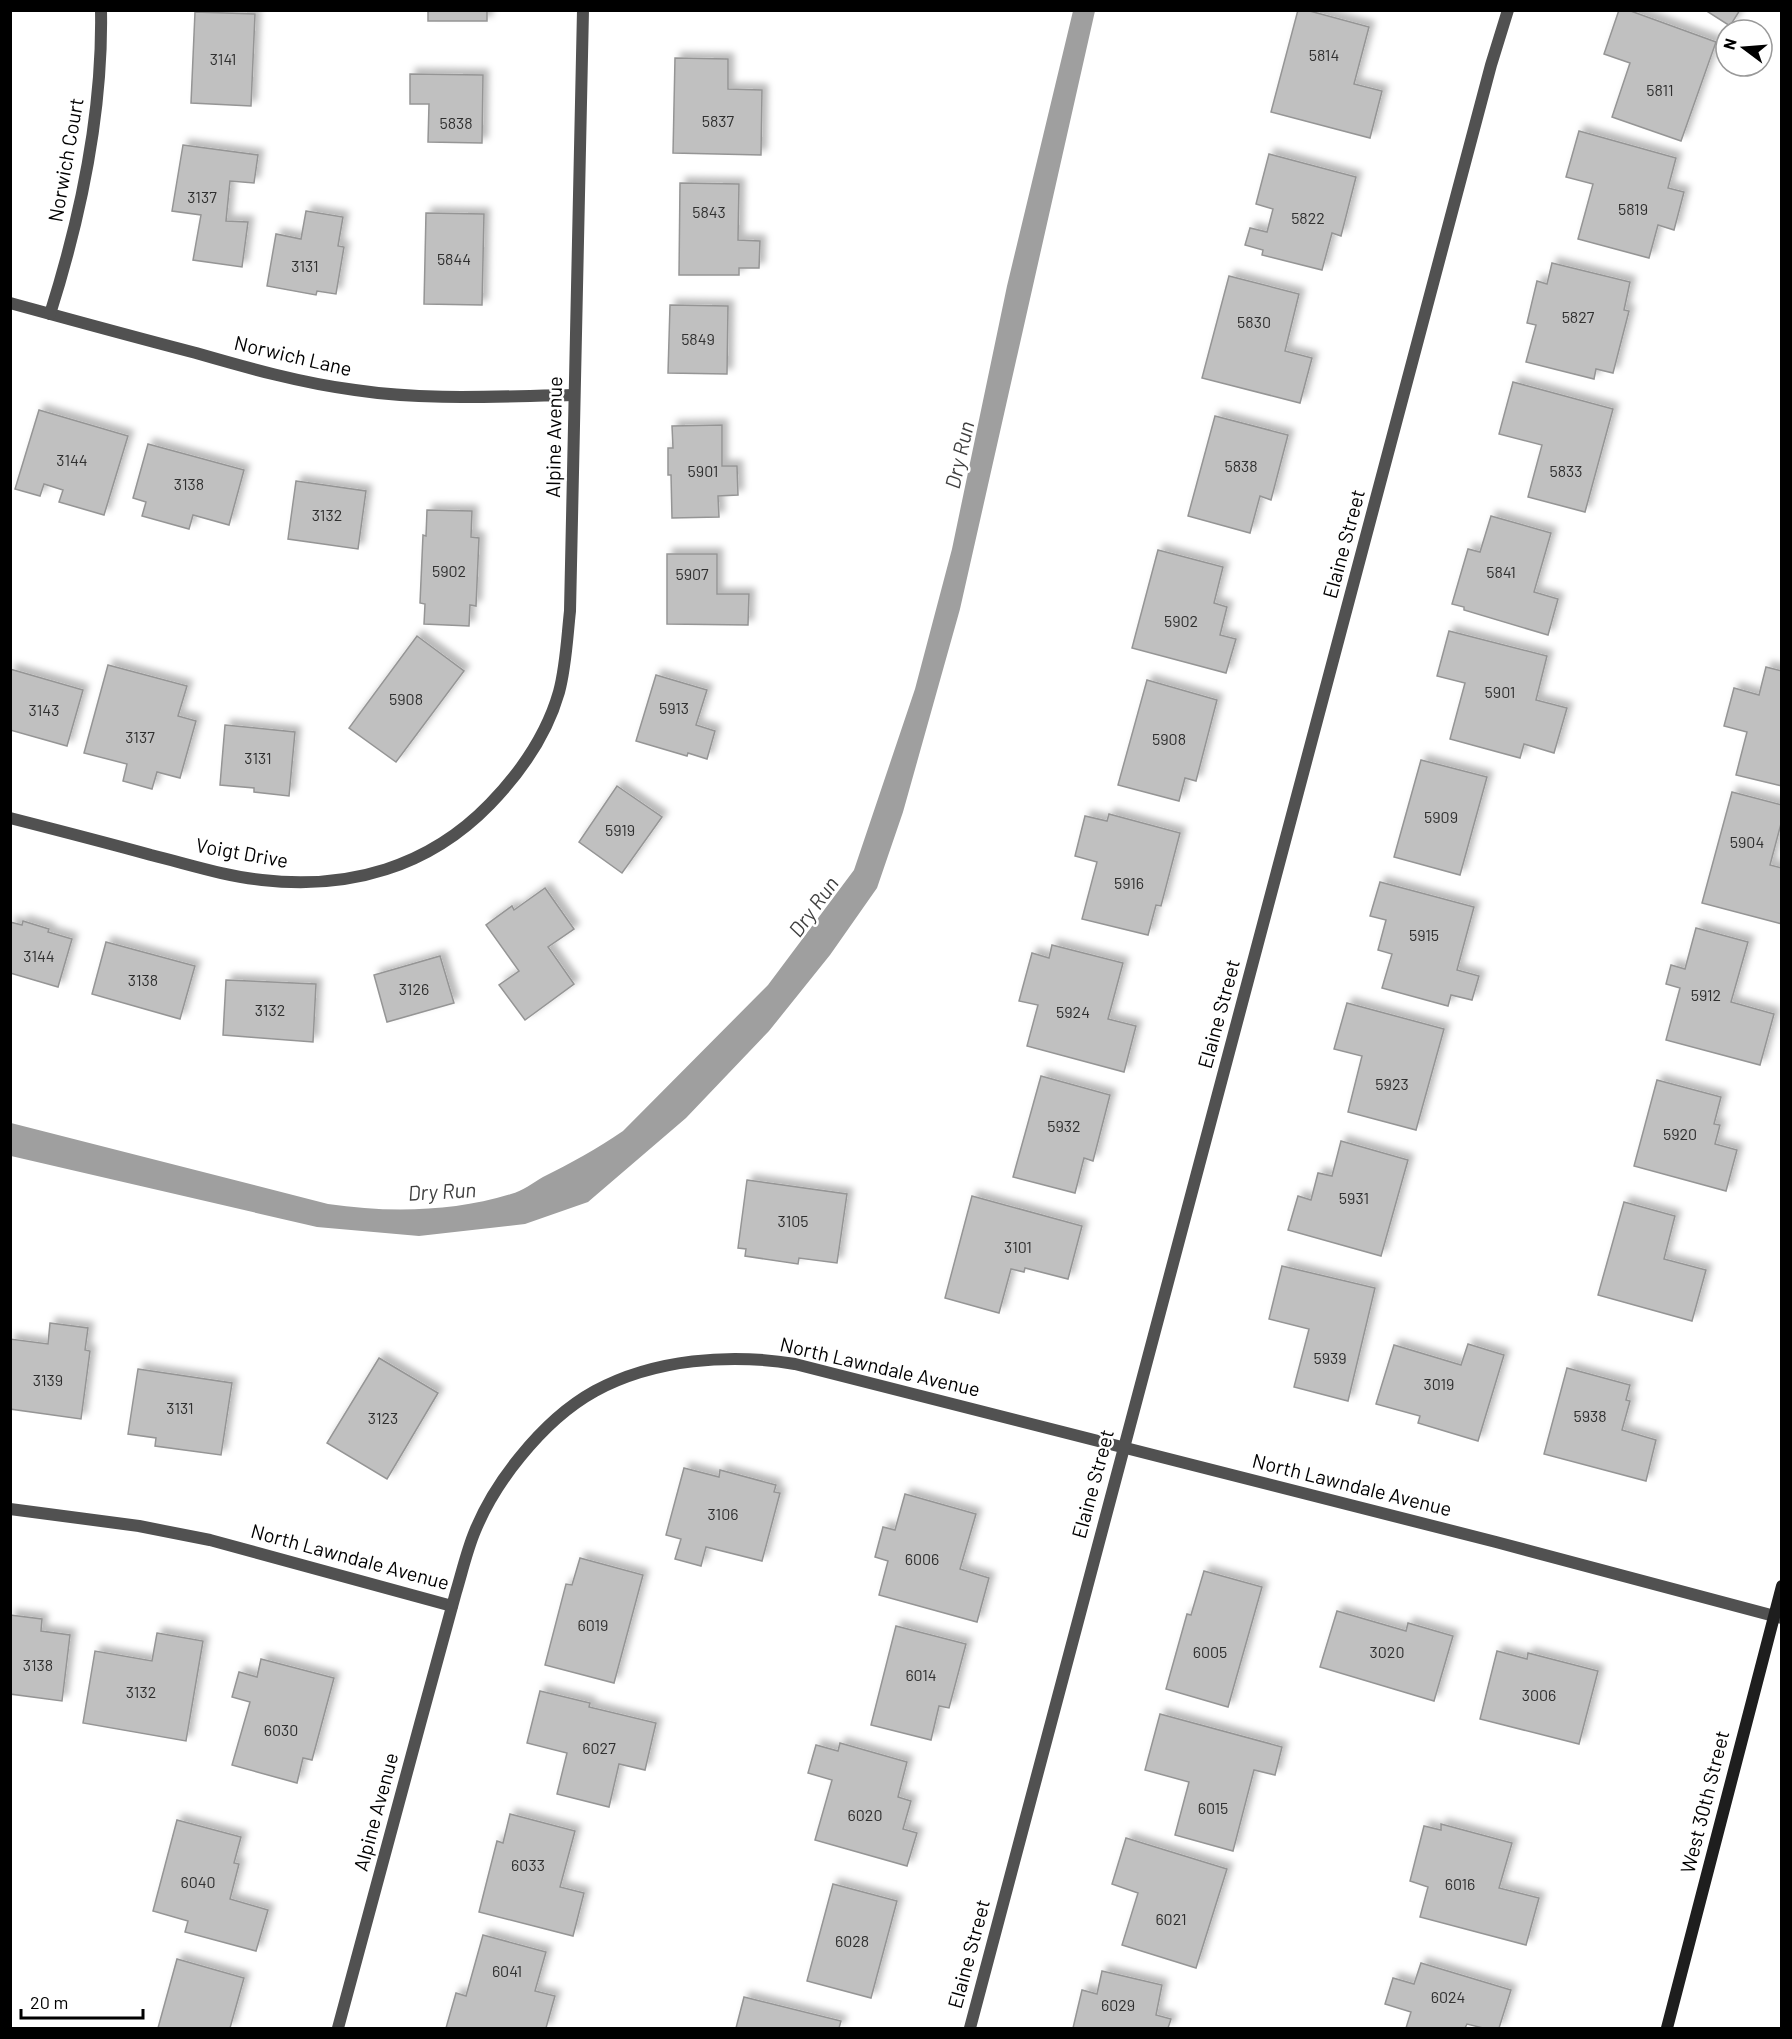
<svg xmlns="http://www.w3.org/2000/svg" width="1792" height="2039" viewBox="0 0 1792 2039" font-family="Barlow,sans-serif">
	<defs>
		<filter id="shadow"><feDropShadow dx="5.5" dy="-5.5" stdDeviation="3" flood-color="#0004"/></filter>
	</defs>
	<rect width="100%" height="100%" fill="#fff"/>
	<!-- water -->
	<path fill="#9f9f9f" d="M1073 11H1095L960 609 903 812 877 888 830 955 769 1031 686 1118 588 1202 525 1224 419 1236 317 1227 11 1156V1123L328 1204C389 1213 452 1212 511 1194 522 1191 533 1183 543 1177 571 1163 597 1149 623 1131L768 985 854 870 915 689 952 549 1007 286Z"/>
	<!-- building -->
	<g fill="#c0c0c0" stroke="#959595" stroke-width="1.5" filter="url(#shadow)">
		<rect x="428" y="10" width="59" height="11"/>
		<polygon points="1298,10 1306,10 1369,27 1354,84 1382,91 1370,138 1271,112"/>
		<polygon points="1619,10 1628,10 1716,42 1681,141 1612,117 1630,63 1604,54"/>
		<polygon points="1705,10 1740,10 1730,26"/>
		<polygon points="195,12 255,14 251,106 191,103"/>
		<polygon points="675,58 728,59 728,89 762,90 761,155 673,153"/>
		<polygon points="410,74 483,75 482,143 428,142 429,104 410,104"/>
		<polygon points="1579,131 1676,158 1668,188 1684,192 1674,230 1658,225 1649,258 1578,239 1593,184 1566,177"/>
		<polygon points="183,145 258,155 254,183 230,181 226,221 248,222 242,267 193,260 201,215 172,211"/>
		<polygon points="1269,154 1356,177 1341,236 1332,233 1322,270 1262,255 1263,250 1245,245 1250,228 1267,232 1273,209 1256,204"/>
		<polygon points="680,183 739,184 738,240 760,241 759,268 739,268 739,275 679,275"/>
		<polygon points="306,211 343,217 338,246 344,247 336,294 317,291 316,295 267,286 276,234 301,239"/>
		<polygon points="426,213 484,214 482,305 424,304"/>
		<polygon points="1552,263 1630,282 1624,310 1629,311 1613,373 1596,369 1594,379 1526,362 1536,325 1527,323 1537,281 1547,284"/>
		<polygon points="1229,276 1299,294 1285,351 1312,358 1300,403 1202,378"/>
		<polygon points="670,305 728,306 727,374 668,373"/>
		<polygon points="1513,382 1613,409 1585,512 1528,497 1542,445 1499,434"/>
		<polygon points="39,410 128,436 104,515 59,502 63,490 44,484 40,496 15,489"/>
		<polygon points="1215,416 1288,435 1271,500 1260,496 1250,533 1188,516"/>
		<polygon points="722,425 722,466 737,466 738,495 718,496 719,517 672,518 671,475 668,475 668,448 673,448 672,426"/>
		<polygon points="148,444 244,470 229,525 193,515 189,529 142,516 146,502 133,498"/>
		<polygon points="296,481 366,491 358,549 288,539"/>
		<polygon points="427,510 472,511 471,537 479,538 476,606 470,605 469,626 424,624 425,604 420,603 423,535 426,536"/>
		<polygon points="1491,516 1551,533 1534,592 1558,599 1548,635 1464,610 1464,607 1452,604 1468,549 1480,552"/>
		<polygon points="1158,550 1223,567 1214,603 1227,607 1220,635 1236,639 1226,673 1132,648"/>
		<polygon points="667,554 717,554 717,594 749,594 748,625 667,624"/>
		<polygon points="1449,631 1547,656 1536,700 1567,708 1554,753 1524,744 1520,758 1450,739 1465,683 1437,676"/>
		<polygon points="417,636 464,671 396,762 349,728"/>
		<polygon points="108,665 187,686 178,716 196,721 180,778 157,772 152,789 123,781 127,764 84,753"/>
		<polygon points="1766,667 1782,671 1782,786 1736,775 1747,732 1724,726 1734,688 1759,695"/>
		<polygon points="10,669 83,690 67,746 10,730"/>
		<polygon points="656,675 707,690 696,725 715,731 707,759 688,753 687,756 636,741"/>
		<polygon points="1147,680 1217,700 1196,781 1185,778 1179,801 1118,785"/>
		<polygon points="225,725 295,732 289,796 254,792 254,788 220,785"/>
		<polygon points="1421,760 1487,777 1460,875 1394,857"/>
		<polygon points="617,786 662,817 622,873 579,842"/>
		<polygon points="1732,792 1782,805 1782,820 1770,865 1782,868 1782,924 1702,903"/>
		<polygon points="1109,814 1180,833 1161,906 1156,905 1148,935 1082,919 1097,862 1075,856 1085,816 1107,821"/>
		<polygon points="1380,882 1474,907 1457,970 1479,976 1472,1000 1451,995 1448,1006 1382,988 1392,954 1378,950 1386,920 1370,916"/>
		<polygon points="545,888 574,929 548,947 574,984 525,1020 499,985 519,971 486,925 512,906 514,910"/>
		<polygon points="23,921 49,929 48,932 72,939 58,987 10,973 10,922 22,925"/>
		<polygon points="1696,928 1748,942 1731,1002 1774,1014 1760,1065 1666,1040 1680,988 1666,984 1671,965 1685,969"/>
		<polygon points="106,942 195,966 180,1019 92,994"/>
		<polygon points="1052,945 1123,963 1108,1019 1136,1026 1124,1072 1027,1046 1038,1005 1019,1001 1032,953 1049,958"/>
		<polygon points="440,956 454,1003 387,1022 374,975"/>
		<polygon points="226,980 316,984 313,1042 223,1035"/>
		<polygon points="1347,1003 1444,1029 1416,1130 1348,1112 1362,1056 1334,1049"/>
		<polygon points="1041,1076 1110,1095 1093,1161 1084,1158 1075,1193 1013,1177"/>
		<polygon points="1657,1080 1721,1097 1714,1124 1720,1125 1715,1144 1737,1150 1726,1191 1634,1166"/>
		<polygon points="1341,1141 1408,1160 1381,1256 1288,1230 1298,1196 1311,1200 1318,1173 1332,1176"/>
		<polygon points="747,1180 847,1194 837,1263 799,1258 798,1264 745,1256 746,1249 738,1248"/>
		<polygon points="972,1196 1082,1226 1068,1279 1025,1268 1024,1272 1011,1269 999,1313 945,1298"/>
		<polygon points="1624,1202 1675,1216 1664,1259 1706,1270 1692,1321 1598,1295"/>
		<polygon points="1282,1266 1375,1288 1348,1401 1294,1387 1309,1329 1269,1319"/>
		<polygon points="50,1323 88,1328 85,1350 90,1351 81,1419 10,1409 10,1339 48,1344"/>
		<polygon points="1468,1344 1504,1355 1478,1441 1418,1423 1420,1416 1376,1404 1394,1345 1461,1365"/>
		<polygon points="379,1358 438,1393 387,1479 327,1443"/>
		<polygon points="1567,1368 1630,1385 1626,1400 1630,1401 1622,1430 1656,1440 1646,1481 1544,1454"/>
		<polygon points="138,1369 232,1383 221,1455 155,1446 156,1438 128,1434"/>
		<polygon points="684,1468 719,1477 720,1470 776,1485 774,1492 780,1493 762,1561 706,1547 701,1566 675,1559 681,1539 666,1535"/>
		<polygon points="905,1494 976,1514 960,1569 989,1578 977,1622 879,1595 888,1561 875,1557 883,1527 895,1530"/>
		<polygon points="580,1558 643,1575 614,1683 545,1665 566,1584 572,1585"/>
		<polygon points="1204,1571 1262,1587 1228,1707 1166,1689 1187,1614 1191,1615"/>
		<polygon points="1337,1611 1406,1631 1408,1623 1453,1636 1434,1701 1320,1667"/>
		<polygon points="10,1615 42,1619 41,1631 70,1635 62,1701 10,1694"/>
		<polygon points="896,1626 966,1644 949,1708 939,1706 931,1740 871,1725"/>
		<polygon points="157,1633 203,1641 186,1741 83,1723 95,1651 152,1661"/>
		<polygon points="1497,1651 1527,1659 1528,1653 1598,1671 1579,1744 1480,1719"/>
		<polygon points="261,1659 334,1678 312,1760 303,1758 297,1783 232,1765 250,1702 232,1697 239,1672 257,1677"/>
		<polygon points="540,1691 590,1703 589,1707 656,1723 645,1770 619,1764 609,1807 557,1794 567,1753 527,1743"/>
		<polygon points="1160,1714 1282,1747 1275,1775 1254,1770 1233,1851 1175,1835 1189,1782 1145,1770"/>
		<polygon points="840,1743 907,1762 898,1797 911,1801 903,1829 917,1833 907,1866 815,1840 832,1780 808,1773 816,1745 838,1751"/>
		<polygon points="510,1814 575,1831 560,1887 584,1893 573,1936 479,1912 497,1841 503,1843"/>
		<polygon points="177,1820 241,1837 234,1863 239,1864 230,1899 268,1910 256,1951 185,1932 188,1921 153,1911"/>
		<polygon points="1441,1824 1512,1843 1499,1888 1539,1898 1526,1945 1420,1917 1428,1887 1410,1881 1424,1826 1441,1830"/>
		<polygon points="1126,1838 1227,1869 1196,1968 1122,1945 1138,1893 1112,1884"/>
		<polygon points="833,1884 897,1901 871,1998 807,1981"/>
		<polygon points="483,1935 546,1952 535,1991 555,1996 546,2028 446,2028 456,1993 466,1996"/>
		<polygon points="177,1959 244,1978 230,2028 158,2028"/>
		<polygon points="1421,1963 1511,1990 1499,2028 1483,2028 1467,2024 1465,2028 1406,2028 1411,2012 1385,2004 1393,1978 1414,1984"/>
		<polygon points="1102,1971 1162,1985 1156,2015 1171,2019 1168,2028 1073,2028 1082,1990 1097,1994"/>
		<polygon points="744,1997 841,2021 839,2028 736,2028"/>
	</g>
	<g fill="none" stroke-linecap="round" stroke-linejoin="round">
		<!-- street -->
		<g stroke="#515151" stroke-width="12">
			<path d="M10 303C72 320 134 337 196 353 248 368 301 383 355 390 428 401 501 396 574 395"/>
			<path d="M50 314C81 216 103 114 101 10"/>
			<path d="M10 818C57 830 104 842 151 855 188 864 224 876 262 880 349 890 429 867 490 804 520 773 547 734 559 692 566 666 567 638 570 611L583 10"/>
			<polyline points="10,1509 139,1526 210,1540 452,1606"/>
			<path d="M338 2028C365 1927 393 1826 420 1724 432 1680 444 1636 456 1592 462 1572 467 1550 475 1531 486 1504 502 1479 520 1457 541 1431 566 1407 595 1391 654 1359 730 1353 795 1364L1496 1542 1782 1618"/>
			<polyline points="970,2028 1491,65 1508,10"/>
		</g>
		<!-- secondary -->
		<polyline stroke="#1e1e1e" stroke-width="12" points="1667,2028 1782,1586"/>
	</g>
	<g text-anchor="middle" stroke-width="5" stroke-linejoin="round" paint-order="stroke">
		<!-- number labels -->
		<g font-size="16" fill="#303030">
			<text x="1324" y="61">5814</text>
			<text x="223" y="65">3141</text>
			<text x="1660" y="96">5811</text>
			<text x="718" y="127">5837</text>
			<text x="456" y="129">5838</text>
			<text x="202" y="203">3137</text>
			<text x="1633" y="215">5819</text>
			<text x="709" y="218">5843</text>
			<text x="1308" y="224">5822</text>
			<text x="454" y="265">5844</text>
			<text x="305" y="272">3131</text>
			<text x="1578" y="323">5827</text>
			<text x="1254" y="328">5830</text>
			<text x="698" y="345">5849</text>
			<text x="72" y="466">3144</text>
			<text x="1241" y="472">5838</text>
			<text x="703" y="477">5901</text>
			<text x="1566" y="477">5833</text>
			<text x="189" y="490">3138</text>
			<text x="327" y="521">3132</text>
			<text x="449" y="577">5902</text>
			<text x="1501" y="578">5841</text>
			<text x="692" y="580">5907</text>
			<text x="1181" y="627">5902</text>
			<text x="1500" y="698">5901</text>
			<text x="406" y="705">5908</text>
			<text x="674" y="714">5913</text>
			<text x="44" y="716">3143</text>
			<text x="140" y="743">3137</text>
			<text x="1169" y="745">5908</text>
			<text x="258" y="764">3131</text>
			<text x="1441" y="823">5909</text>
			<text x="620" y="836">5919</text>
			<text x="1747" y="848">5904</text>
			<text x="1129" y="889">5916</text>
			<text x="1424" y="941">5915</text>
			<text x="39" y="962">3144</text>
			<text x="143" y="986">3138</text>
			<text x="414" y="995">3126</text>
			<text x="1706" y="1001">5912</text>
			<text x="270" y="1016">3132</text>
			<text x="1073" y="1018">5924</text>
			<text x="1392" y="1090">5923</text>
			<text x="1064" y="1132">5932</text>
			<text x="1680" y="1140">5920</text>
			<text x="1354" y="1204">5931</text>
			<text x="793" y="1227">3105</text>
			<text x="1018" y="1253">3101</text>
			<text x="1330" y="1364">5939</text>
			<text x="48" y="1386">3139</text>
			<text x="1439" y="1390">3019</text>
			<text x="180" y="1414">3131</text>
			<text x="1590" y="1422">5938</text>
			<text x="383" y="1424">3123</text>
			<text x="723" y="1520">3106</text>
			<text x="922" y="1565">6006</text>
			<text x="593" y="1631">6019</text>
			<text x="1210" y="1658">6005</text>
			<text x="1387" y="1658">3020</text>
			<text x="38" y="1671">3138</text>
			<text x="921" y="1681">6014</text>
			<text x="141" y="1698">3132</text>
			<text x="1539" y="1701">3006</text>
			<text x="281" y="1736">6030</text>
			<text x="599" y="1754">6027</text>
			<text x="1213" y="1814">6015</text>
			<text x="865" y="1821">6020</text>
			<text x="528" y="1871">6033</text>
			<text x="198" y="1888">6040</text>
			<text x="1460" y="1890">6016</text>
			<text x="1171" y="1925">6021</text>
			<text x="852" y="1947">6028</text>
			<text x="507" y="1977">6041</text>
			<text x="1448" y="2003">6024</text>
			<text x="1118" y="2011">6029</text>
		</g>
		<!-- street labels -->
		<g font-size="20" fill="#000" stroke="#fff">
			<text transform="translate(66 160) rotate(-80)" y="7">Norwich Court</text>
			<text transform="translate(293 356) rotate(13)" y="7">Norwich Lane</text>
			<text transform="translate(554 437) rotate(-89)" y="7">Alpine Avenue</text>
			<text transform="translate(1344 544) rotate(-75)" y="7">Elaine Street</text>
			<text transform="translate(242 853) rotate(10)" y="7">Voigt Drive</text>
			<text transform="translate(1219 1014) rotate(-75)" y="7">Elaine Street</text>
			<text transform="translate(880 1367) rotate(13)" y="7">North Lawndale Avenue</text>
			<text transform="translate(1093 1484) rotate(-75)" y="7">Elaine Street</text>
			<text transform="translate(1352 1485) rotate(14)" y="7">North Lawndale Avenue</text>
			<text transform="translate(350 1557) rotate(15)" y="7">North Lawndale Avenue</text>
			<text transform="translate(1705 1802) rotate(-76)" y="7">West 30th Street</text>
			<text transform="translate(376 1812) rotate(-75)" y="7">Alpine Avenue</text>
			<text transform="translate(969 1954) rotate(-75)" y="7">Elaine Street</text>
		</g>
		<!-- water labels -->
		<g font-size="21" font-style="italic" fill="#404040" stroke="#fff">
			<text transform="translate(960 455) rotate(-77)" y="7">Dry Run</text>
			<text transform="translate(814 907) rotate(-54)" y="7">Dry Run</text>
			<text transform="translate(442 1192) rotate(-3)" y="7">Dry Run</text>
		</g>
	</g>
	<!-- border -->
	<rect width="1792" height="2039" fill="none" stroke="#000000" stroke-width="24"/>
	<!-- north arrow -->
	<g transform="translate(1744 48) rotate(286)"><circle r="28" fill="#ffffff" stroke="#999999" stroke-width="1.5"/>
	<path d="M0-4.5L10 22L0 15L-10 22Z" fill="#000000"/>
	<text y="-9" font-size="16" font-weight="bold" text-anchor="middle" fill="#000000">N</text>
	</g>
	<!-- scale -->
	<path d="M21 2009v9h122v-9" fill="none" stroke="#000000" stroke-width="3"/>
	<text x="30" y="2009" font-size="18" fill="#000000" stroke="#ffffff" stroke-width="4.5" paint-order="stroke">20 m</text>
</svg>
